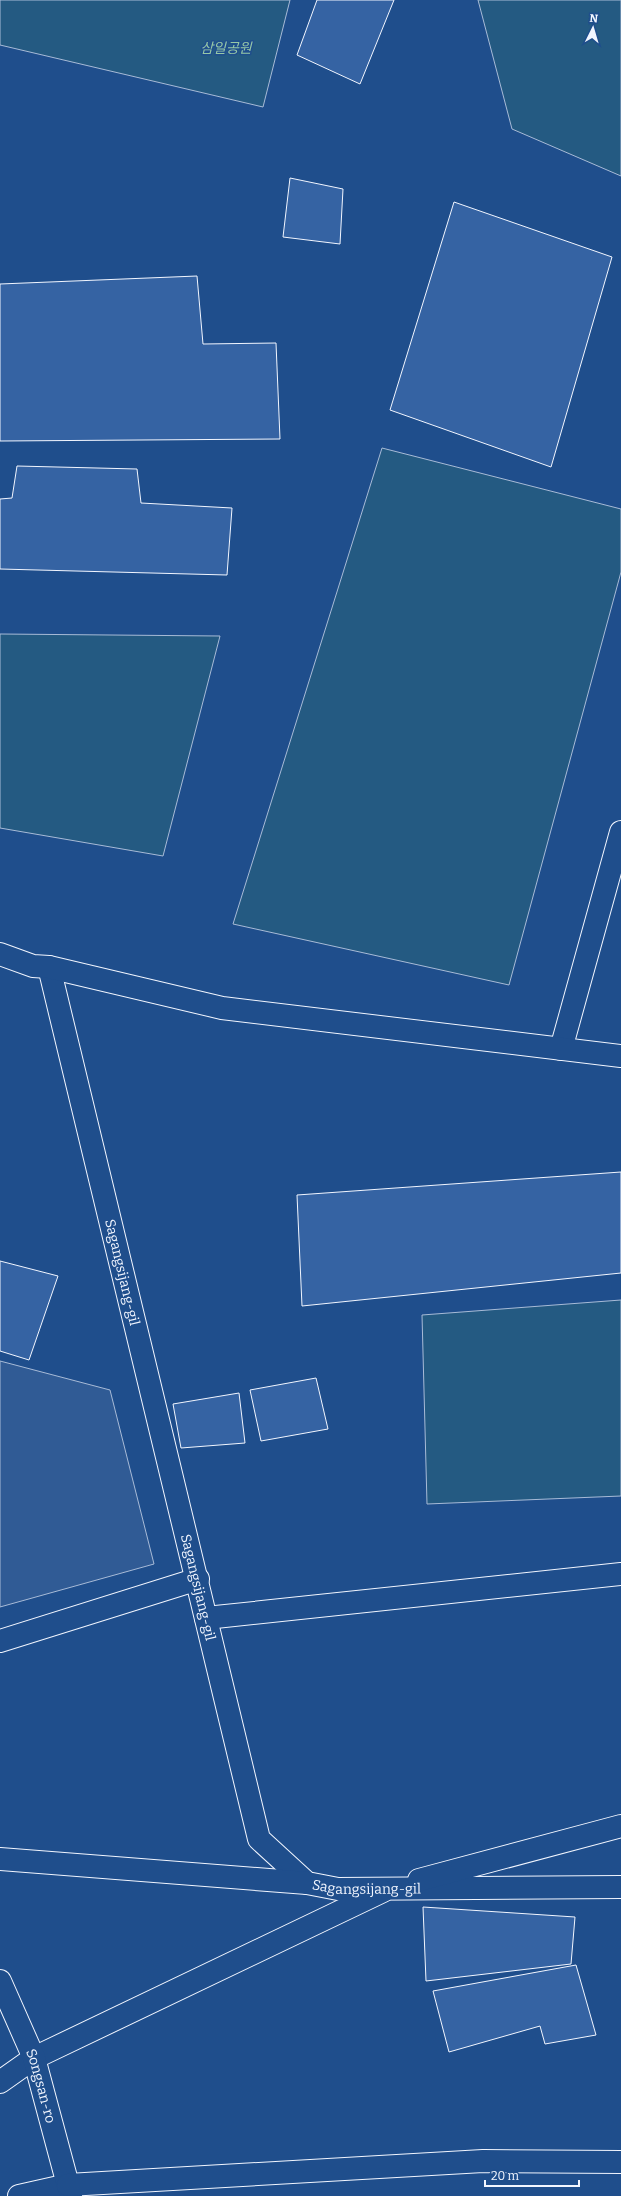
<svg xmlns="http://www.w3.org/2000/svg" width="621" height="2196" viewBox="0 0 621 2196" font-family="Bitter,'Noto Sans KR',serif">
	<rect width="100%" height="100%" fill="#1f4e8c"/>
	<!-- green -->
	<g fill="#245a82" stroke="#a8bbd7">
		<polygon points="0,0 290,0 263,107 0,45"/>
		<polygon points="478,0 621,0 621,176 512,129"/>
		<polygon points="382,448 621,509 621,572 509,985 233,924"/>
		<polygon points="0,634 220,636 163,856 0,828"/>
		<polygon points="621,1300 621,1496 427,1504 422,1315"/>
	</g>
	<!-- parking -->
	<polygon fill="#305b95" stroke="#a8bbd7" points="0,1361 110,1390 154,1564 0,1607"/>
	<!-- building -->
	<g fill="#3563a3" stroke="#f2f6ff">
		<polygon points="317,0 394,0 360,84 297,55"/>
		<polygon points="290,178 343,189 340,244 283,237"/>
		<polygon points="454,202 612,257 551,467 390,410"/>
		<polygon points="197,276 203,344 276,343 280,439 0,441 0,284"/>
		<polygon points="17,466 137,469 141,503 232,508 227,575 0,569 0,499 12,498"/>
		<polygon points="621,1172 621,1273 302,1306 297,1195"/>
		<polygon points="0,1261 58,1276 29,1360 0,1351"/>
		<polygon points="316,1378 328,1429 261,1441 250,1390"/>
		<polygon points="239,1393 245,1443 181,1448 173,1404"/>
		<polygon points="423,1907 575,1917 571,1964 426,1981"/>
		<polygon points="576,1965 596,2035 545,2044 540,2026 449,2052 433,1991"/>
	</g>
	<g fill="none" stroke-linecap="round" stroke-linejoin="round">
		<defs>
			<g id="minor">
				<path id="s1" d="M49 967 259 1839 307 1883 338 1889 621 1887"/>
				<polyline points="561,1049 621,832"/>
				<polyline points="206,1618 621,1574"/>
				<polyline points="0,1641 198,1579"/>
				<polyline points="0,1859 307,1883"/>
				<polyline points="419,1880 621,1826"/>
				<polyline points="0,2082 34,2058 383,1891"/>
			</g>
			<polyline id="tertiary" points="19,2196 68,2185"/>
			<g id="secondary">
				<polyline points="0,954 33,966 49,967 222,1008 621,1056"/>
				<path id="s2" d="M0 1981 34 2058 71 2196"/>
				<polyline points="68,2185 483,2161 621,2162"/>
			</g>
		</defs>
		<!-- minor casing -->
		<use href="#minor" stroke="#f2f6ff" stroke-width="24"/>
		<!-- tertiary casing -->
		<use href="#tertiary" stroke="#f2f6ff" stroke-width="24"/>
		<!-- secondary casing -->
		<use href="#secondary" stroke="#f2f6ff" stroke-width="24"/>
		<!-- minor -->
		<use href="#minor" stroke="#1f4e8c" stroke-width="22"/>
		<!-- tertiary -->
		<use href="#tertiary" stroke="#1f4e8c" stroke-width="22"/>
		<!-- secondary -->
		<use href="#secondary" stroke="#1f4e8c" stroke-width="22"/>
	</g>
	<g text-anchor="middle" stroke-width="3" stroke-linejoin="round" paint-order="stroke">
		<!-- park labels -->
		<g font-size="14" font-style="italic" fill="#97c8a6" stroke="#1f4e8c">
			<text x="226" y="53">삼일공원</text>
		</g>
		<!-- street labels -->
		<g font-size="14" fill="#f2f6ff" stroke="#1f4e8c">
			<text dy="5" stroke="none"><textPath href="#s1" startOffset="314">Sagangsijang-gil</textPath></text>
			<text dy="5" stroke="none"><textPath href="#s1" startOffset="638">Sagangsijang-gil</textPath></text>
			<text dy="5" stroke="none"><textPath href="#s1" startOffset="1022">Sagangsijang-gil</textPath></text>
			<text dy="5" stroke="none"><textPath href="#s2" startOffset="113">Songsan-ro</textPath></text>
		</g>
	</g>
	<!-- north arrow -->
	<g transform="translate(593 28) rotate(5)" stroke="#1f4e8c" stroke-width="3" paint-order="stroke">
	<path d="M0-3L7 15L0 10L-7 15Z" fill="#f2f6ff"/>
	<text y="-6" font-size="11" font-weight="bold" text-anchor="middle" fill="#f2f6ff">N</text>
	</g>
	<!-- scale -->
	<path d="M485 2180v6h94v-6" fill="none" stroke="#f2f6ff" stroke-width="2"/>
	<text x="491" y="2180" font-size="12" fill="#f2f6ff" stroke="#1f4e8c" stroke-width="3" paint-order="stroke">20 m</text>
</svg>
